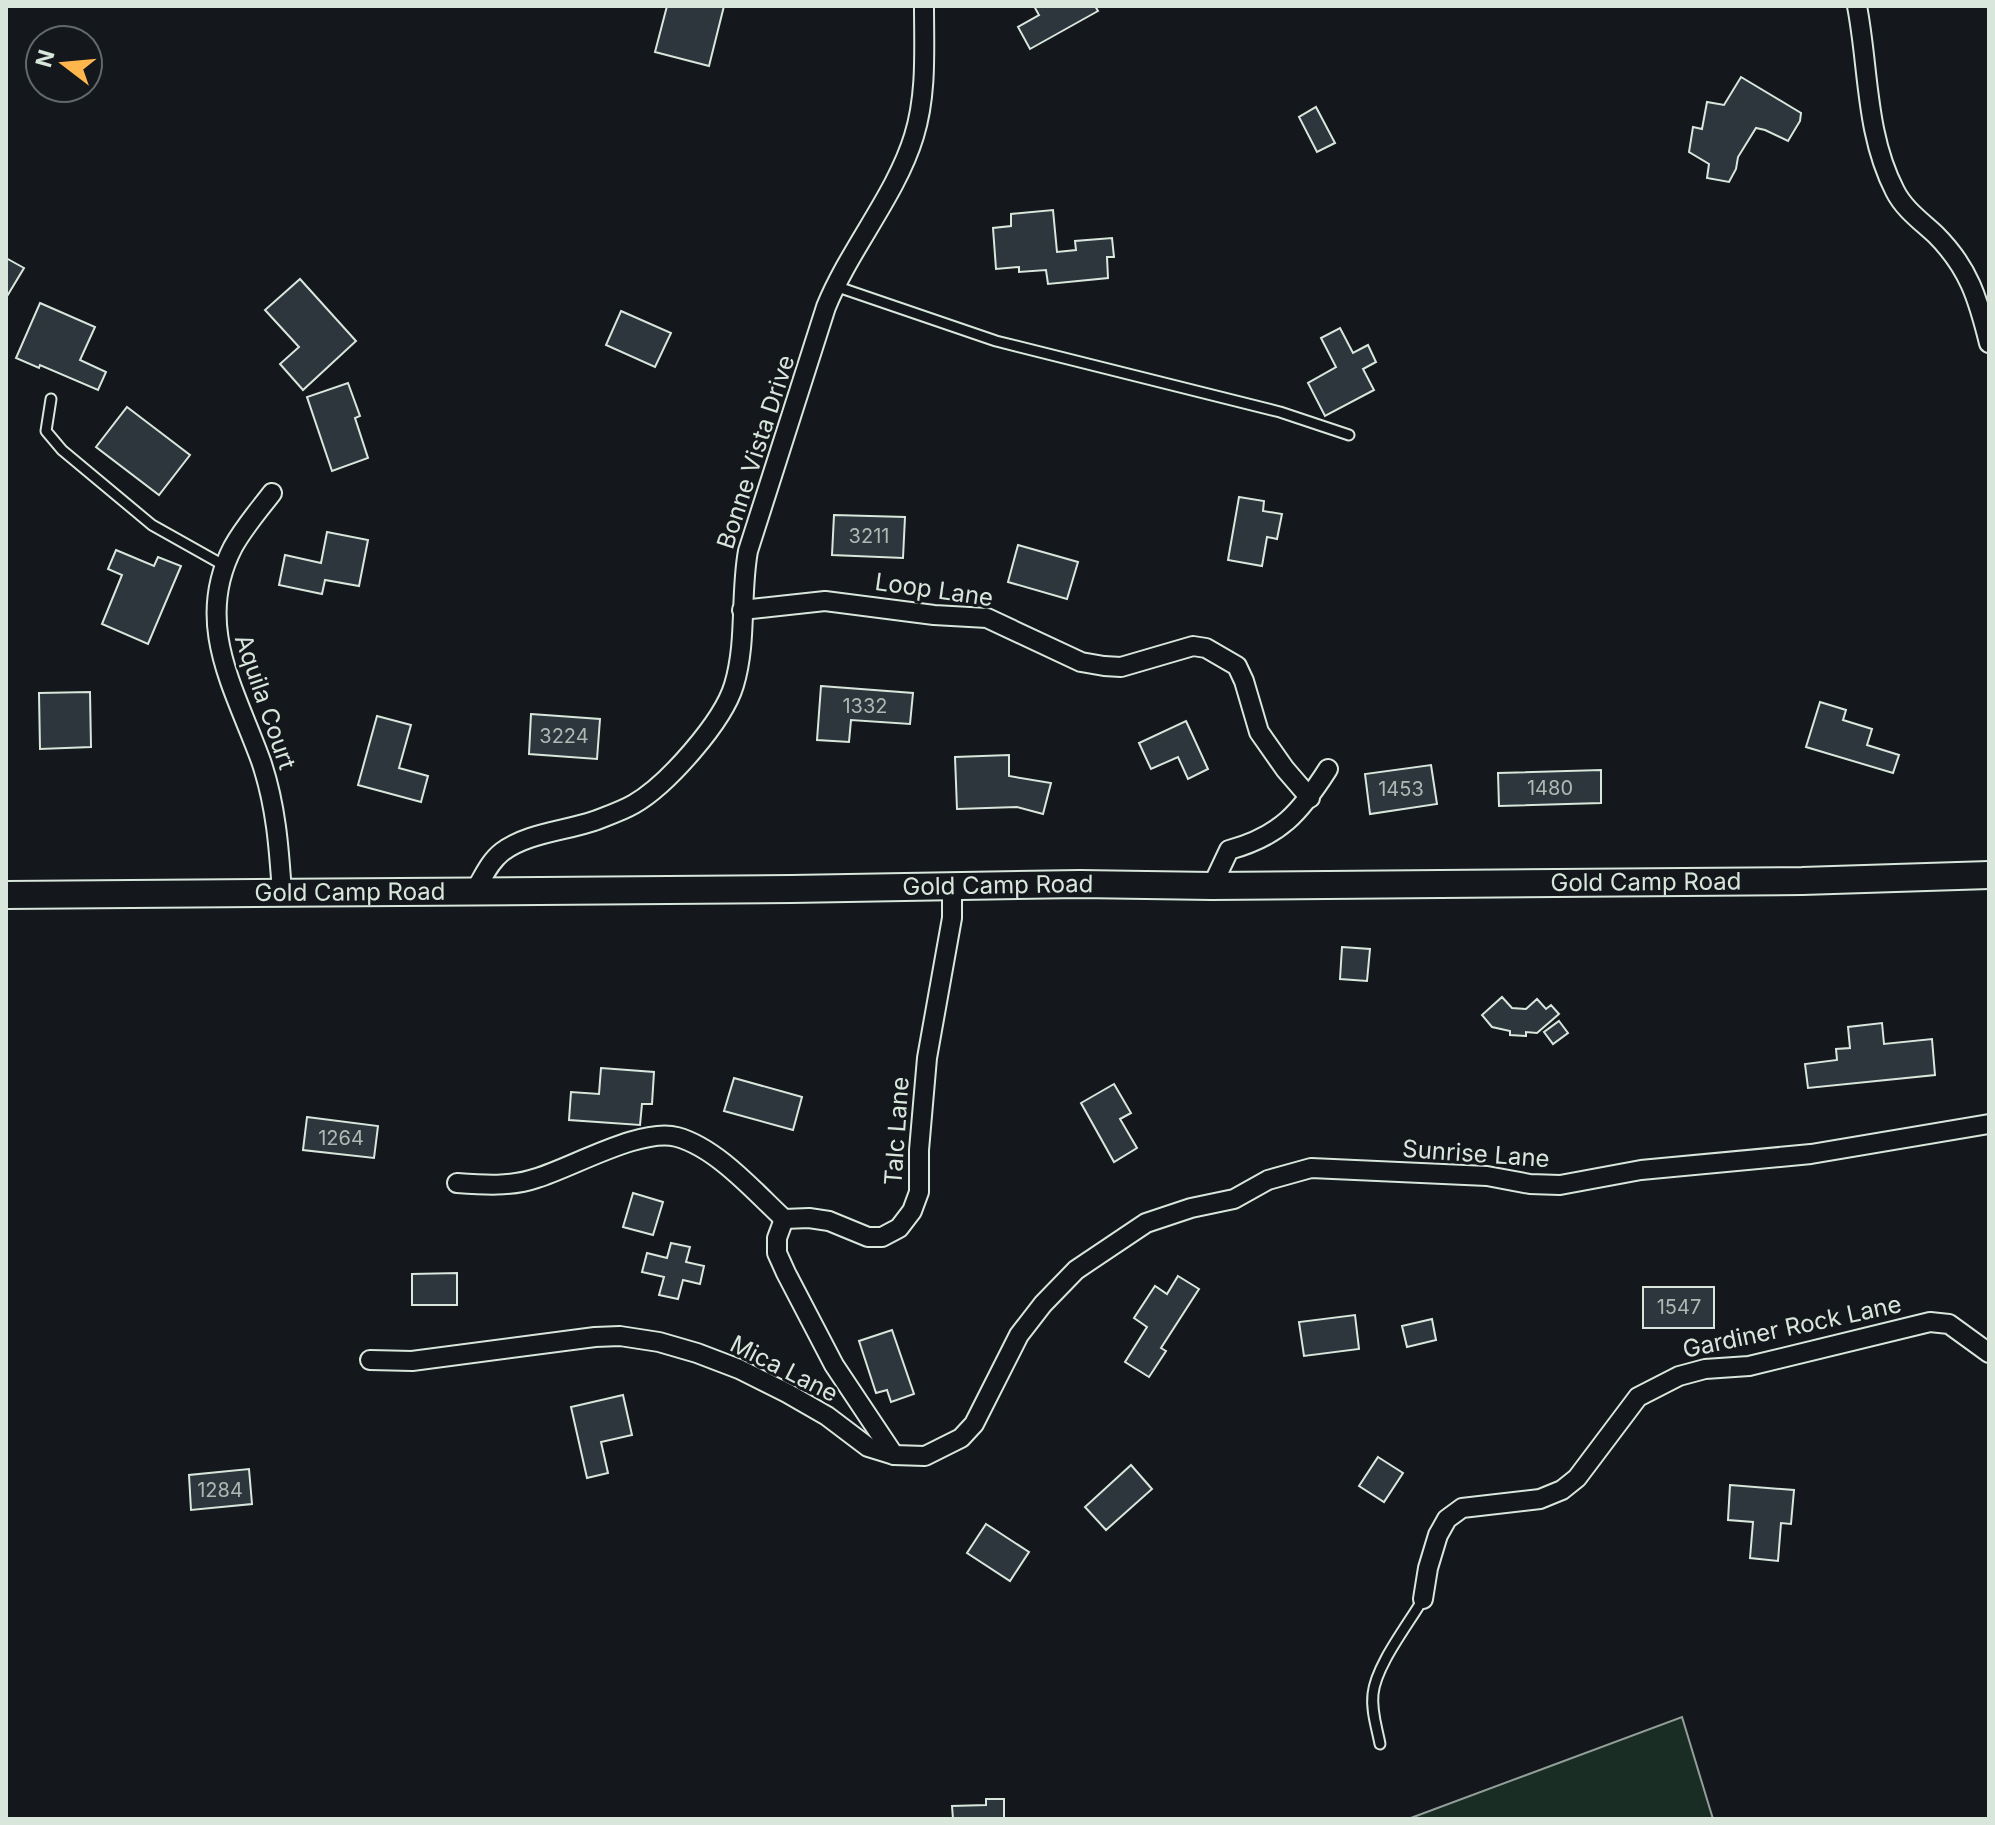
<svg xmlns="http://www.w3.org/2000/svg" width="1995" height="1825" viewBox="0 0 1995 1825" font-family="Inter,sans-serif">
	<rect width="100%" height="100%" fill="#14181c"/>
	<!-- green -->
	<polygon fill="#1a2d24" stroke="#939e99" stroke-width="2" points="1682,1717 1713,1819 1408,1819"/>
	<!-- building -->
	<g fill="#2c363c" stroke="#d8e6dc" stroke-width="2">
		<polygon points="667,6 724,6 709,66 655,52"/>
		<polygon points="1034,6 1095,6 1098,11 1030,49 1018,27 1039,15"/>
		<polygon points="1741,77 1801,113 1800,121 1788,141 1765,130 1756,128 1738,157 1736,169 1729,182 1707,178 1709,164 1689,152 1693,127 1702,129 1707,102 1724,105"/>
		<polygon points="1316,107 1335,143 1317,152 1299,117"/>
		<polygon points="1053,210 1057,252 1076,250 1075,241 1112,238 1114,257 1107,257 1108,278 1048,284 1046,270 1019,272 1019,267 996,269 993,228 1011,226 1011,214"/>
		<polygon points="6,258 24,268 6,298"/>
		<polygon points="300,279 356,341 303,390 280,364 299,347 265,310"/>
		<polygon points="40,303 95,327 80,360 106,372 98,390 40,365 39,368 16,358"/>
		<polygon points="621,311 671,333 655,367 606,345"/>
		<polygon points="1340,328 1353,353 1368,345 1376,362 1363,369 1374,390 1325,416 1308,383 1336,367 1321,338"/>
		<polygon points="348,383 360,416 355,418 368,458 332,471 307,397"/>
		<polygon points="127,407 190,455 159,495 96,447"/>
		<polygon points="1239,497 1264,501 1263,511 1282,514 1277,539 1267,537 1262,566 1228,560"/>
		<polygon points="834,515 905,517 903,558 832,555"/>
		<polygon points="327,532 368,540 359,586 325,580 322,594 279,585 285,555 321,563"/>
		<polygon points="1018,545 1078,562 1067,599 1008,582"/>
		<polygon points="116,550 154,566 158,557 181,566 148,644 102,624 122,575 108,569"/>
		<polygon points="821,686 913,693 910,724 851,720 849,742 817,740"/>
		<polygon points="90,692 91,747 40,749 39,693"/>
		<polygon points="1820,702 1846,710 1843,720 1872,729 1867,745 1899,755 1893,773 1806,747"/>
		<polygon points="531,714 600,719 597,759 529,754"/>
		<polygon points="377,716 411,725 399,768 428,776 421,802 358,785"/>
		<polygon points="1186,721 1208,769 1188,779 1178,757 1151,769 1139,743"/>
		<polygon points="1009,755 1009,776 1051,783 1043,814 1017,807 957,809 955,757"/>
		<polygon points="1431,765 1437,804 1370,814 1365,774"/>
		<polygon points="1601,770 1601,803 1499,806 1498,773"/>
		<polygon points="1342,947 1370,949 1367,981 1340,979"/>
		<polygon points="1502,997 1512,1008 1526,1009 1537,999 1546,1009 1551,1005 1559,1014 1537,1033 1526,1032 1526,1036 1510,1035 1510,1031 1492,1027 1482,1015"/>
		<polygon points="1559,1021 1568,1033 1553,1044 1544,1032"/>
		<polygon points="1882,1023 1884,1044 1932,1039 1935,1075 1808,1088 1805,1064 1837,1060 1836,1049 1850,1048 1848,1027"/>
		<polygon points="601,1068 654,1072 652,1104 642,1104 640,1125 569,1120 571,1092 599,1094"/>
		<polygon points="734,1078 802,1097 793,1130 724,1111"/>
		<polygon points="1114,1084 1131,1113 1120,1119 1137,1148 1114,1162 1081,1103"/>
		<polygon points="307,1117 378,1126 374,1158 303,1150"/>
		<polygon points="633,1193 663,1202 653,1235 623,1227"/>
		<polygon points="671,1243 690,1247 686,1262 704,1266 700,1284 683,1280 678,1299 659,1295 664,1277 642,1272 647,1253 667,1258"/>
		<polygon points="457,1273 457,1305 412,1305 412,1274"/>
		<polygon points="1178,1276 1199,1289 1161,1348 1166,1351 1149,1377 1125,1362 1147,1327 1134,1318 1155,1286 1167,1294"/>
		<rect x="1643" y="1287" width="71" height="41"/>
		<polygon points="1355,1315 1359,1349 1304,1356 1299,1322"/>
		<polygon points="1432,1319 1436,1340 1407,1347 1402,1326"/>
		<polygon points="892,1330 914,1394 891,1402 887,1390 876,1393 859,1341"/>
		<polygon points="623,1395 632,1435 601,1442 608,1473 587,1478 571,1407"/>
		<polygon points="1378,1457 1403,1473 1384,1502 1359,1486"/>
		<polygon points="1131,1465 1152,1489 1106,1530 1085,1507"/>
		<polygon points="249,1469 252,1504 191,1510 189,1475"/>
		<polygon points="1730,1485 1794,1490 1791,1524 1781,1523 1778,1561 1750,1558 1753,1522 1728,1520"/>
		<polygon points="986,1524 1029,1552 1010,1581 967,1553"/>
		<polygon points="986,1799 1004,1799 1004,1819 953,1819 952,1806 986,1805"/>
	</g>
	<g fill="none" stroke-linecap="round" stroke-linejoin="round">
		<defs>
			<g id="lane">
				<polyline points="835,286 996,341 1280,412 1349,435"/>
				<polyline points="51,399 46,431 62,450 152,525 225,566"/>
				<path d="M1380 1744C1377 1728 1371 1711 1373 1694 1376 1665 1408 1625 1423 1599"/>
			</g>
			<g id="street">
				<path d="M1857 6C1869 68 1865 133 1895 191 1904 209 1921 221 1936 235 1969 268 1978 299 1989 343"/>
				<path d="M272 493C259 510 244 527 233 547 193 624 235 689 261 761 276 805 279 848 282 893"/>
				<polyline points="742,610 825,601 934,615 987,618 1081,662 1104,666 1121,667 1193,646 1206,648 1237,666 1244,681 1259,732 1285,769 1310,798"/>
				<path d="M1212 886 1229 850C1280 836 1300 813 1328 769"/>
				<path d="M474 892C483 878 489 862 502 852 527 833 565 831 594 821 607 816 622 811 634 804 667 785 723 722 734 685 747 642 740 595 748 551L826 307C850 248 896 195 914 136 927 94 924 49 924 6"/>
				<path d="M457 1183C484 1185 511 1187 537 1178 573 1167 642 1127 677 1137 717 1148 755 1192 784 1219"/>
				<polyline points="784,1219 809,1218 829,1221 868,1237 882,1237 899,1228 912,1211 919,1192 919,1150 927,1058 952,918 952,886"/>
				<polyline points="784,1219 777,1238 777,1253 786,1273 834,1365 894,1455"/>
				<polyline points="370,1360 412,1361 595,1337 620,1336 659,1342 697,1353 739,1369 787,1393 827,1416 868,1447 894,1455 925,1456 961,1438 974,1424 1019,1335 1043,1304 1076,1270 1146,1223 1191,1208 1234,1199 1268,1180 1311,1168 1487,1176 1530,1184 1560,1185 1641,1170 1811,1154 1989,1124"/>
				<polyline points="1423,1599 1428,1568 1438,1535 1447,1519 1462,1508 1540,1499 1562,1490 1577,1478 1638,1397 1679,1376 1705,1369 1749,1366 1930,1322 1949,1324 1989,1353"/>
			</g>
			<g id="secondary">
				<path id="s1" d="M6 895 791 889 1080 884 1212 886 1802 881 1989 875"/>
			</g>
		</defs>
		<!-- lane casing -->
		<use href="#lane" stroke="#d8e6dc" stroke-width="13"/>
		<!-- street casing -->
		<use href="#street" stroke="#d8e6dc" stroke-width="22"/>
		<!-- secondary casing -->
		<use href="#secondary" stroke="#d8e6dc" stroke-width="30"/>
		<!-- lane -->
		<use href="#lane" stroke="#14181c" stroke-width="9"/>
		<!-- street -->
		<use href="#street" stroke="#14181c" stroke-width="18"/>
		<!-- secondary -->
		<use href="#secondary" stroke="#14181c" stroke-width="26"/>
	</g>
	<g text-anchor="middle" stroke-width="6" stroke-linejoin="round" paint-order="stroke">
		<!-- number labels -->
		<g font-size="20" fill="#adbab4">
			<text x="869" y="543">3211</text>
			<text x="865" y="713">1332</text>
			<text x="564" y="743">3224</text>
			<text x="1550" y="795">1480</text>
			<text x="1401" y="796">1453</text>
			<text x="341" y="1145">1264</text>
			<text x="1679" y="1314">1547</text>
			<text x="220" y="1497">1284</text>
		</g>
		<!-- street labels -->
		<g font-size="24" fill="#d8e6dc" stroke="#14181c">
			<text transform="translate(756 452) rotate(-72)" y="8">Bonne Vista Drive</text>
			<text transform="translate(934 590) rotate(8)" y="8">Loop Lane</text>
			<text transform="translate(265 702) rotate(71)" y="8">Aquila Court</text>
			<text dy="8" stroke="none"><textPath href="#s1" startOffset="1640">Gold Camp Road</textPath></text>
			<text dy="8" stroke="none"><textPath href="#s1" startOffset="992">Gold Camp Road</textPath></text>
			<text dy="8" stroke="none"><textPath href="#s1" startOffset="344">Gold Camp Road</textPath></text>
			<text transform="translate(897 1131) rotate(-86)" y="8">Talc Lane</text>
			<text transform="translate(1476 1154) rotate(4)" y="8">Sunrise Lane</text>
			<text transform="translate(1792 1327) rotate(-12)" y="8">Gardiner Rock Lane</text>
			<text transform="translate(784 1369) rotate(27)" y="8">Mica Lane</text>
		</g>
	</g>
	<!-- border -->
	<rect width="1995" height="1825" fill="none" stroke="#d8e6dc" stroke-width="16"/>
	<!-- north arrow -->
	<g transform="translate(64 64) rotate(286)"><circle r="38" fill="#14181c" stroke="#626a69" stroke-width="2"/>
	<path d="M0-6L14 30L0 20L-14 30Z" fill="#ffb74d"/>
	<text y="-12" font-size="22" font-weight="bold" text-anchor="middle" fill="#d8e6dc">N</text>
	</g>
</svg>
